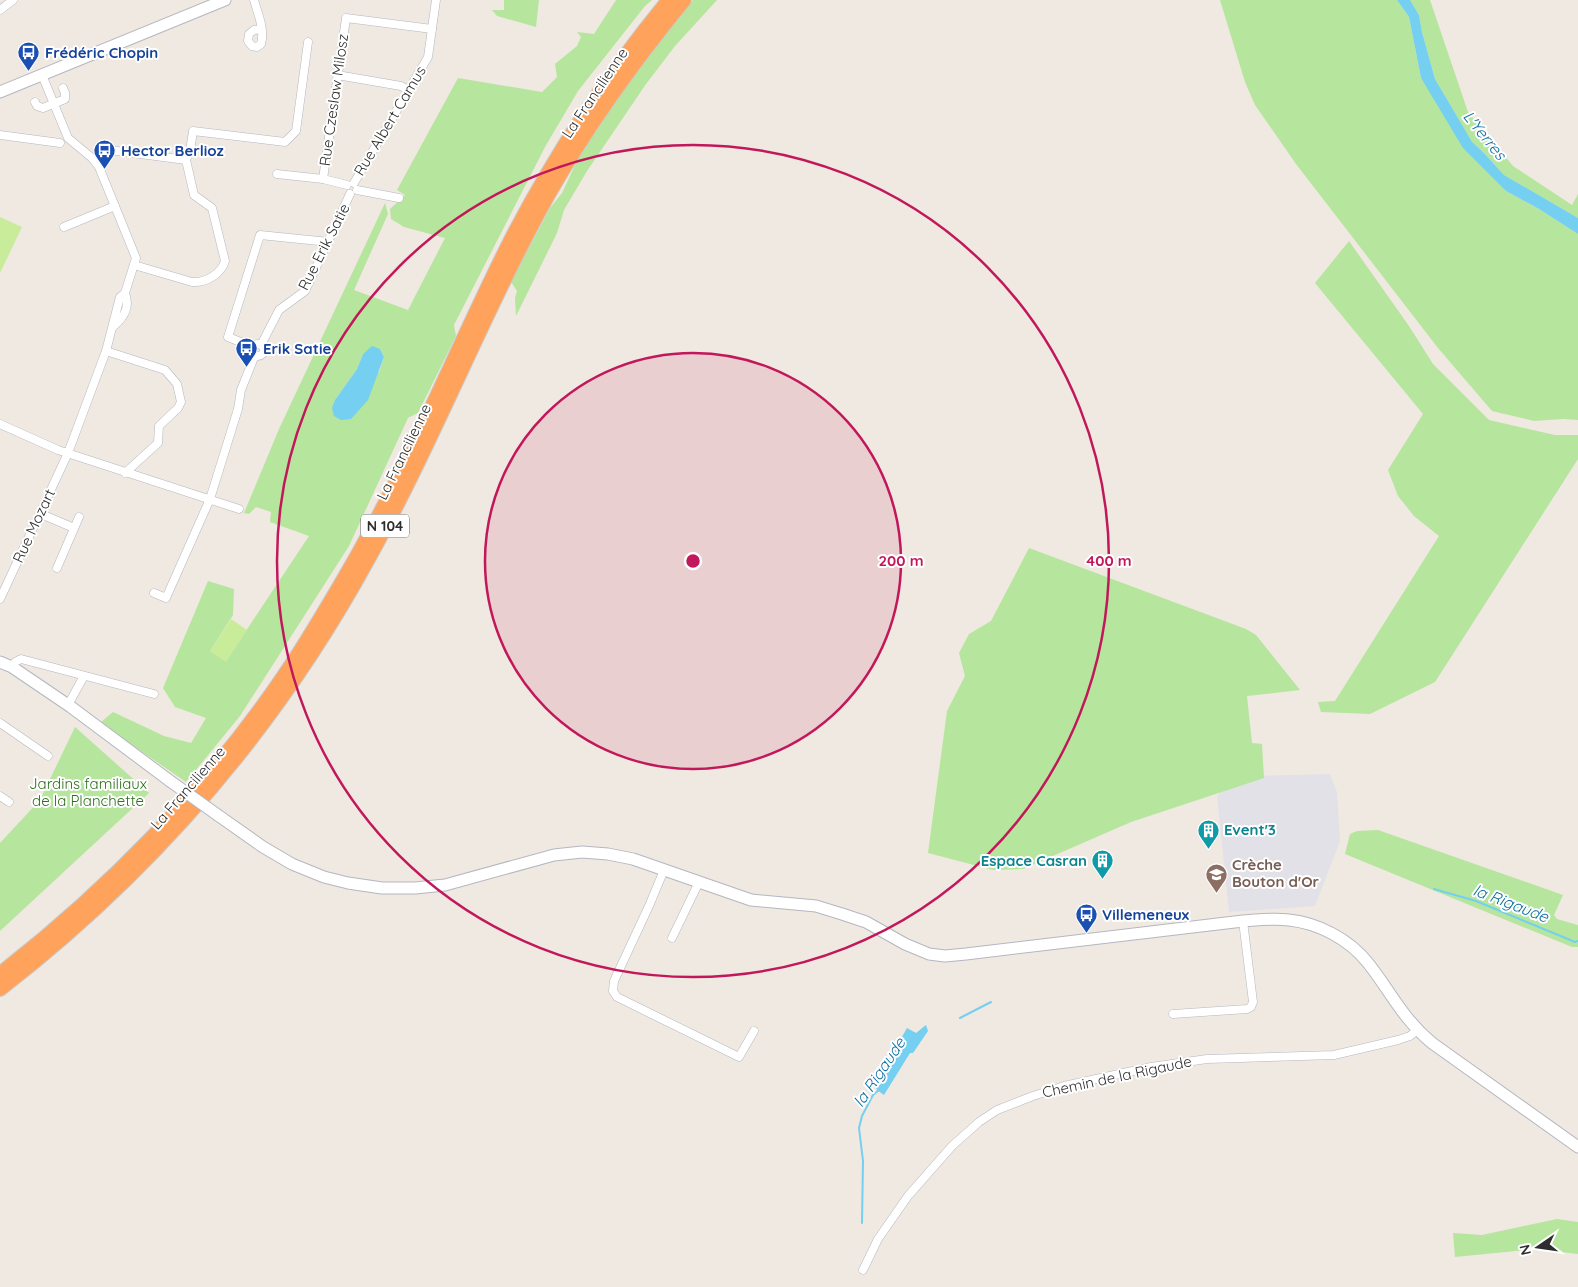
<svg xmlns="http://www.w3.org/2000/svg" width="1578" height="1287" viewBox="0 0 1578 1287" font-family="Quicksand,sans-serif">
	<rect width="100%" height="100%" fill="#efe9e1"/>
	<!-- industrial -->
	<polygon fill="#e3e1e8" points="1330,774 1337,792 1340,841 1315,906 1229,912 1217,797 1222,790 1255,776"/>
	<!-- green -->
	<g fill="#b6e59e" fill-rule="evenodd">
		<polygon points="504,0 539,0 536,27 497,16 492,10 504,10"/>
		<path d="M616 0H652L645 6 578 91 545 147 454 325 456 336 418 413 408 418 349 546 240 716 186 782 100 723 113 712 164 736 191 743 206 718 175 707 163 688 208 581 234 589 233 615 210 651 226 661 309 536 270 522 271 512 256 507 249 514 244 513 279 429 385 203 388 214 354 290 408 310 445 238 404 227 391 219 390 209 405 195 397 190 458 78 542 92 557 77 555 64 577 46 581 37 577 32 594 34ZM380 349 384 357 379 372 335 400 357 369 363 354Z"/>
		<polygon points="693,0 717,0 675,46 646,84 587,171 564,210 557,233 516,316 515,298 517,291 511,282 550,208 562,193 576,163 606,114 661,39"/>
		<polygon points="1220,0 1397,0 1409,17 1421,78 1506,191 1539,209 1578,234 1578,420 1563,419 1534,421 1492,411 1438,348 1296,164 1255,105 1245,82"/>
		<polygon points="1410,0 1430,0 1468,112 1513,166 1572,205 1578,194 1578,218 1504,175 1484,153 1472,143 1435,79 1422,32 1419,15"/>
		<polygon points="1349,241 1409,326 1433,364 1489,420 1555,435 1578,435 1578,459 1435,682 1370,714 1321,712 1318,702 1335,701 1439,536 1414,516 1398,496 1388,470 1423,414 1315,283"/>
		<polygon points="1029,548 1246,629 1256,635 1300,690 1247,696 1252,743 1262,744 1264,778 1131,822 1023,869 993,870 928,853 947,711 965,676 959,653 969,634 991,621"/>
		<polygon points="75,727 149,793 0,931 0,843 40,800"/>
		<polygon points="1378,830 1563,895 1554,915 1557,919 1578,925 1578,947 1572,947 1345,854 1350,834 1357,831"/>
		<polygon points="1557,1219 1578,1222 1578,1254 1552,1251 1538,1247 1526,1250 1455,1257 1453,1233 1482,1235"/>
	</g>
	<!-- pitch -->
	<g fill="#c9ec9a">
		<polygon points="0,217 22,227 0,273"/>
		<polygon points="231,619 247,630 226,662 210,651"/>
	</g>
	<!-- water -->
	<g fill="#75cff0">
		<polygon points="1397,0 1410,0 1419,15 1422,32 1435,79 1472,142 1484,153 1504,175 1578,218 1578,234 1539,209 1506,191 1463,148 1421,78 1409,17"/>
		<polygon points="372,346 380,349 384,357 368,400 351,419 341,420 334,416 332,408 335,400 357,369 363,354"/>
		<polygon points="926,1025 928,1031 913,1053 910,1053 884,1095 877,1090 876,1087 882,1079 890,1058 907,1028 916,1033"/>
	</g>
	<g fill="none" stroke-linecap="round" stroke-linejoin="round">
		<!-- stream -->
		<g stroke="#75cff0" stroke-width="2">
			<polyline points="1434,889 1476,901 1575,942 1578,941"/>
			<polyline points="960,1018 991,1002"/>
			<polyline points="862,1223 863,1161 859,1128 862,1116 873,1095 879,1090"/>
		</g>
		<defs>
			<g id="street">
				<path d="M254 0C258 14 265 30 261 44L257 47 252 46 248 41 249 34 254 30 261 29"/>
				<polyline points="0,10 13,0"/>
				<polyline points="337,75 401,86 408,90"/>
				<polyline points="35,102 37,106 43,108 65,99 65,93 63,88"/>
				<polyline points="0,135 60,143"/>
				<polyline points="102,149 186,160"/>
				<polyline points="186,160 190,151 193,131 285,142 296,131 308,42"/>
				<polyline points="277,174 323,179 347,185"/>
				<polyline points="323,179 346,18 432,29"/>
				<polyline points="354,183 428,57 436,0"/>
				<polyline points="357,190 399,198"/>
				<polyline points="64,227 115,206"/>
				<path d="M134 265 192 282C206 283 221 274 225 261L212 208 194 195 186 160"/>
				<path d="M114 326C125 316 130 307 125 293"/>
				<circle cx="258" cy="350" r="6"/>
				<polyline points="261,345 279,310 305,291 350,194"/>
				<polyline points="253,347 228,337 260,235 329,242"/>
				<polyline points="106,351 165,370 177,384 181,402 178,408 159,426 158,443 125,473"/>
				<polyline points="0,424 58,450 239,509"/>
				<polyline points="41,514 74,528"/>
				<polyline points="57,568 79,517"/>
				<polyline points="154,593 166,598 210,499 238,409 241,390 255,355"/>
				<polyline points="0,599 68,453 106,351 120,297 125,293 136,258 99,167 92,158 68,138 42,75"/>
				<polyline points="12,667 15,662 21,659 154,694"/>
				<polyline points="68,705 84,676"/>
				<polyline points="0,723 48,756"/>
				<polyline points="0,796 9,802"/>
				<polyline points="664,870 649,906 614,981 613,991 617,997 739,1057 754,1031"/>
				<polyline points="672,938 699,882"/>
				<polyline points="1173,1014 1247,1009 1251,1007 1253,1002 1243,921"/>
				<polyline points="863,1270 878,1239 908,1196 952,1146 979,1122 997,1110 1033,1096 1064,1086 1151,1067 1207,1059 1334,1055 1398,1040 1410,1036 1417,1030"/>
			</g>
			<g id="secondary">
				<polyline points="0,92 225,0"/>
				<polyline points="0,662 12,667 71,707 170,781"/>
				<path d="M219 816 263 847 292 864 324 877 348 883 382 888H415L445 885 554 855 582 852 608 854 633 859 751 900 816 906 842 914 866 922 905 944 929 954 945 956 966 954 1243 921C1258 920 1274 918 1289 920 1318 923 1349 939 1368 963 1391 992 1402 1018 1432 1043L1578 1147"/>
			</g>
			<g id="highway">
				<path d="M0 974C107 891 208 788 284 676 310 638 333 598 356 558 414 455 458 345 511 240 555 155 608 74 669 0"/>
				<path d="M0 989C151 872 275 729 367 561 433 442 482 315 548 195 587 126 634 61 684 0"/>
			</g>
		</defs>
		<!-- street casing -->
		<use href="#street" stroke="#b4b7c1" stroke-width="9"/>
		<!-- secondary casing -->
		<use href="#secondary" stroke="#b4b7c1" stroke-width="13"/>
		<!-- highway casing -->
		<use href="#highway" stroke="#c9c9c9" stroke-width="16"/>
		<!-- street -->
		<use href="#street" stroke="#fff" stroke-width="8"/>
		<!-- secondary -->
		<use href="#secondary" stroke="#fff" stroke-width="11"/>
		<!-- highway -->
		<use href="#highway" stroke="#ffa35c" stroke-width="14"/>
		<defs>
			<polyline id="secondary-bridge" points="170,781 219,816"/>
		</defs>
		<!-- secondary-bridge casing -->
		<use href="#secondary-bridge" stroke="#b4b7c1" stroke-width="13" stroke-linecap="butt"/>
		<!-- secondary-bridge -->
		<use href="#secondary-bridge" stroke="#fff" stroke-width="11"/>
	</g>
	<!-- distance rings -->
	<circle cx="693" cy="561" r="208" fill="#c2185b" fill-opacity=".12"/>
	<g fill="none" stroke="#c2185b" stroke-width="2.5">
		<circle cx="693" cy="561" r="208"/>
		<circle cx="693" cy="561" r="416"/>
	</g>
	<!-- icons -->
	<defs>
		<symbol id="bus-pin" viewBox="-11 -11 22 30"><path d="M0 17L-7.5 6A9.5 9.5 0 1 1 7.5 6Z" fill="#1a4fb4" stroke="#fff"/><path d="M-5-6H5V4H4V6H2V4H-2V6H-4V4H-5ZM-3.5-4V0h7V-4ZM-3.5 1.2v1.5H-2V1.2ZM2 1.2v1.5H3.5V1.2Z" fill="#fff"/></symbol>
		<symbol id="building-pin" viewBox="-11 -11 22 30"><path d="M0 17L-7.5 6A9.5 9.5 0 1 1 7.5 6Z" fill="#0f9aa8" stroke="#fff"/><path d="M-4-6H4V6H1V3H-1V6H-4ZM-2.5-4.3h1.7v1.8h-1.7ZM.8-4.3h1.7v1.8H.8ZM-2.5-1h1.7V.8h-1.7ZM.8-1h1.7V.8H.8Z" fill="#fff"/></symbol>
		<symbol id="school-pin" viewBox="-11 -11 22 30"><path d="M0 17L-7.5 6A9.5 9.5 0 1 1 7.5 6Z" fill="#8d6e63" stroke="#fff"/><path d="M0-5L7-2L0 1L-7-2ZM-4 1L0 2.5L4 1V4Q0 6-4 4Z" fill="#fff"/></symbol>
	</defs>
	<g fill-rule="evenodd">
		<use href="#bus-pin" x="16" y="40" width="25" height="34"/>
		<use href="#bus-pin" x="92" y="138" width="25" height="34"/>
		<use href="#bus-pin" x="234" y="336" width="25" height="34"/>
		<use href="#building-pin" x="1196" y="818" width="25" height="34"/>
		<use href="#building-pin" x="1090" y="848" width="25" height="34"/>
		<use href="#school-pin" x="1204" y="862" width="25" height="34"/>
		<use href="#bus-pin" x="1074" y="902" width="25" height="34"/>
	</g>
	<g text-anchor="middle" stroke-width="4" stroke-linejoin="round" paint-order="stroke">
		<!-- shield labels -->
		<rect fill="#fff" stroke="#6d6d6d" stroke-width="1" x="361" y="514.5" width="48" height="23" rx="4"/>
		<g font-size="14" font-weight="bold" fill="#2e2e2e">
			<text x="385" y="531">N 104</text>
		</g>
		<!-- transit labels -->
		<g font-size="15" font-weight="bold" fill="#164399" stroke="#fff" text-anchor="start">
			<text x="45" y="58">Frédéric Chopin</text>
			<text x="121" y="156">Hector Berlioz</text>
			<text x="263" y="354">Erik Satie</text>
			<text x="1102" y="920">Villemeneux</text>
		</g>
		<!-- street labels -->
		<g font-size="15" fill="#2e2e2e" stroke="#fff">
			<text transform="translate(595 93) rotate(-56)" y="5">La Francilienne</text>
			<text transform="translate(334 100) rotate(-82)" y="5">Rue Czeslaw Milosz</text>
			<text transform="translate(390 121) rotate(-59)" y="5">Rue Albert Camus</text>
			<text transform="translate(324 247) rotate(-63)" y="5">Rue Erik Satie</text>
			<text transform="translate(404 452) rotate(-64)" y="5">La Francilienne</text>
			<text transform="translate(34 526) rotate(-65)" y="5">Rue Mozart</text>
			<text transform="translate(188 788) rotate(-49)" y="5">La Francilienne</text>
			<text transform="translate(1117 1077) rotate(-12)" y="5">Chemin de la Rigaude</text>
		</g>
		<!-- park labels -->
		<g font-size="15" fill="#2c6e1b" stroke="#fff">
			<text x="88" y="789">Jardins familiaux<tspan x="88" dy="17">de la Planchette</tspan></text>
		</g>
		<!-- culture labels -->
		<g font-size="15" font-weight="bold" fill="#0d838f" stroke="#fff" text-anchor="start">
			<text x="1224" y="835">Event'3</text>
			<text x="1087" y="866" text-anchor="end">Espace Casran</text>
		</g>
		<!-- education labels -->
		<g font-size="15" font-weight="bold" fill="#785e54" stroke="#fff" text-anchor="start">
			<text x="1232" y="870">Crèche<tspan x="1232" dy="17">Bouton d'Or</tspan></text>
		</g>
		<!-- water labels -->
		<g font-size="16" font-style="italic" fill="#0d6fa3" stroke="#fff">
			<text transform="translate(1485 135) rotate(51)" y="6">L'Yerres</text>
			<text transform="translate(1511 903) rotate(21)" y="6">la Rigaude</text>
			<text transform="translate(879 1072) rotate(-56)" y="6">la Rigaude</text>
		</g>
	</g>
	<circle cx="693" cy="561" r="8" fill="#c2185b" stroke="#fff" stroke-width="2.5"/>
	<g font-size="15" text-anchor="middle" font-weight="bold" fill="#c2185b" stroke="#fff" stroke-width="4" stroke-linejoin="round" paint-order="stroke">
		<text x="901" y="566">200 m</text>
		<text x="1109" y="566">400 m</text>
	</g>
	<!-- north arrow -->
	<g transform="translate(1538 1247) rotate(257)" stroke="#ffffff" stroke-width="4" paint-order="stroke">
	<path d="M0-4L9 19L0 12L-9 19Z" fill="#2e2e2e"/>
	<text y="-8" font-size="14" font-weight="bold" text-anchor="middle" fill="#2e2e2e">N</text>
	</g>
</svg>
